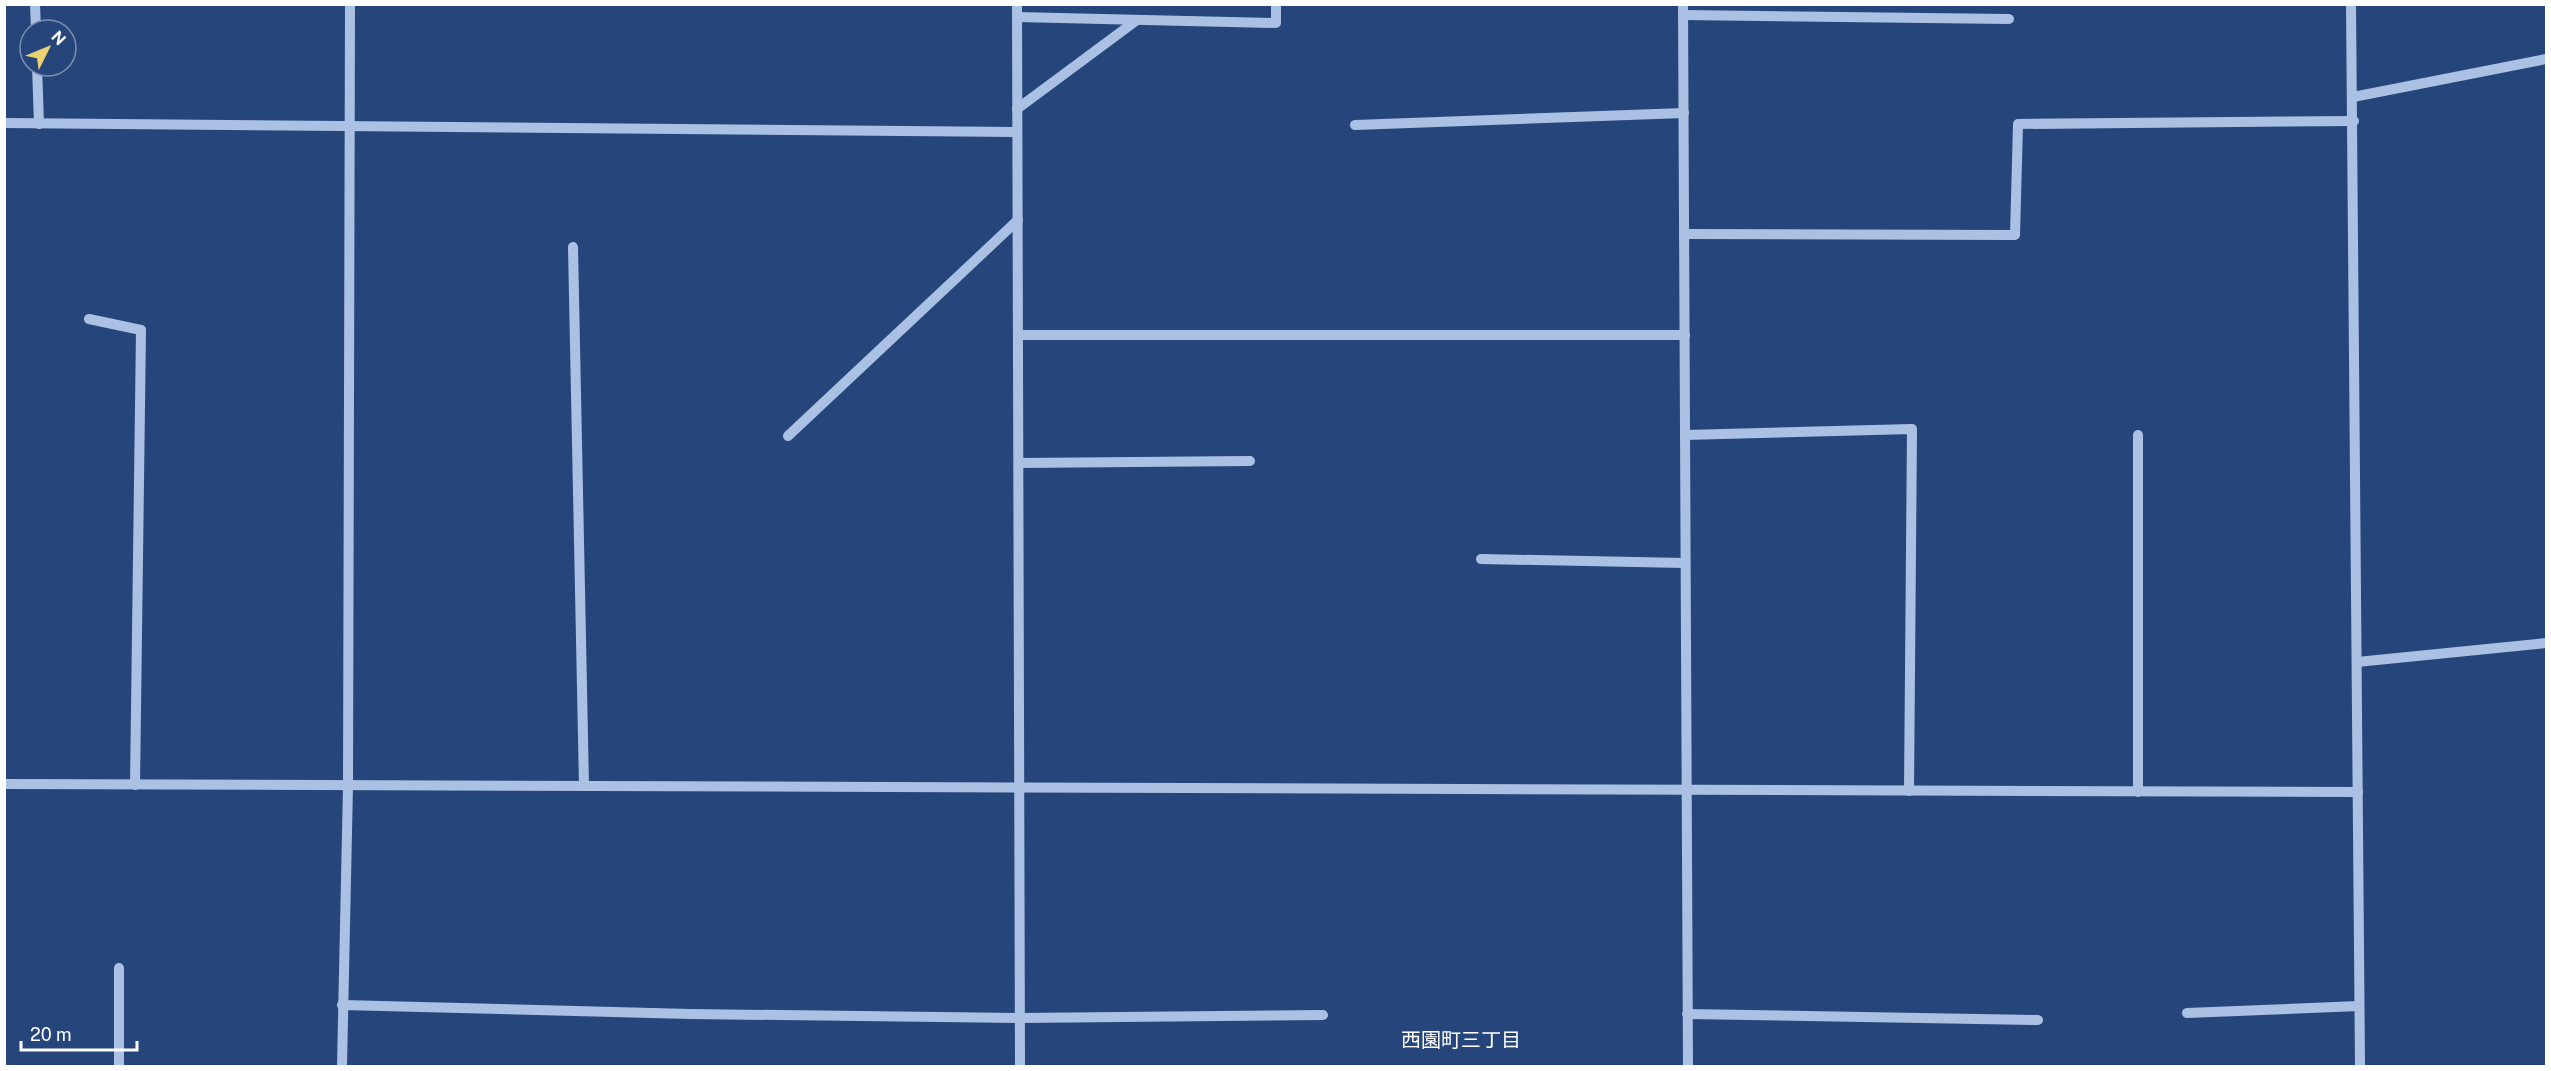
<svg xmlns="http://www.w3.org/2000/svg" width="2551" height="1071" viewBox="0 0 2551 1071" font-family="'Public Sans','Noto Sans JP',sans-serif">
	<rect width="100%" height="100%" fill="#26467b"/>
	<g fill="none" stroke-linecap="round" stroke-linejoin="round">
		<!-- minor -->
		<g stroke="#abc1e4" stroke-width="10">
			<polyline points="35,4 36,30"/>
			<polyline points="1017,4 1020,1066"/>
			<polyline points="1683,4 1688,1066"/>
			<polyline points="2351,4 2360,1066"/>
			<polyline points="1683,15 2009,19"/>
			<polyline points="1017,17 1276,23 1276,4"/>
			<polyline points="37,66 39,124"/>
			<polyline points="2353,97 2546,59"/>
			<polyline points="1017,109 1137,20"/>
			<polyline points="4,123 1017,132"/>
			<polyline points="1355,125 1684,113"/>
			<polyline points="1684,234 2015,235 2018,124 2354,121"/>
			<polyline points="573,247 584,786"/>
			<polyline points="89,319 141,330 135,785"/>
			<polyline points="1018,335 1685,335"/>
			<polyline points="1685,435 1912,429 1909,791"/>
			<polyline points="2138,435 2138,792"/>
			<polyline points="788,436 1018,220"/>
			<polyline points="1019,463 1250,461"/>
			<polyline points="1481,559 1685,563"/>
			<polyline points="2357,662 2546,643"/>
			<polyline points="4,784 2358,792"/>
			<polyline points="342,1005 690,1014 1020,1018 1323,1015"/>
			<polyline points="2187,1013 2359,1006"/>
			<polyline points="1687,1014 2038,1020"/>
			<polyline points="119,1066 119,968"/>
			<polyline points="342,1066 348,786 350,4"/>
		</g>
	</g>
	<g text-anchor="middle" stroke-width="4.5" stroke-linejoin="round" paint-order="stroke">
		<!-- neighbourhood labels -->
		<g font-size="20" fill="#fff" stroke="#26467b">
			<text x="1461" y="1047">西園町三丁目</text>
		</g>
	</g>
	<!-- border -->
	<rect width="2551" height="1071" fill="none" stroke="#ffffff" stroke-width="12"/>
	<!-- north arrow -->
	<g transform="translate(48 48) rotate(47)"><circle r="28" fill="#26467b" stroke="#7d90b0" stroke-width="1.5"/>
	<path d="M0-4.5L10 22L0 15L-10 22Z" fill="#ecd170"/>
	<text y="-9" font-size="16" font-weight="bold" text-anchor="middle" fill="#ffffff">N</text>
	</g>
	<!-- scale -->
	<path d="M21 1041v9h116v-9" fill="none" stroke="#ffffff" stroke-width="3"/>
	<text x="30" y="1041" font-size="18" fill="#ffffff" stroke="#26467b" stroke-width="4.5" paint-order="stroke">20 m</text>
</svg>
